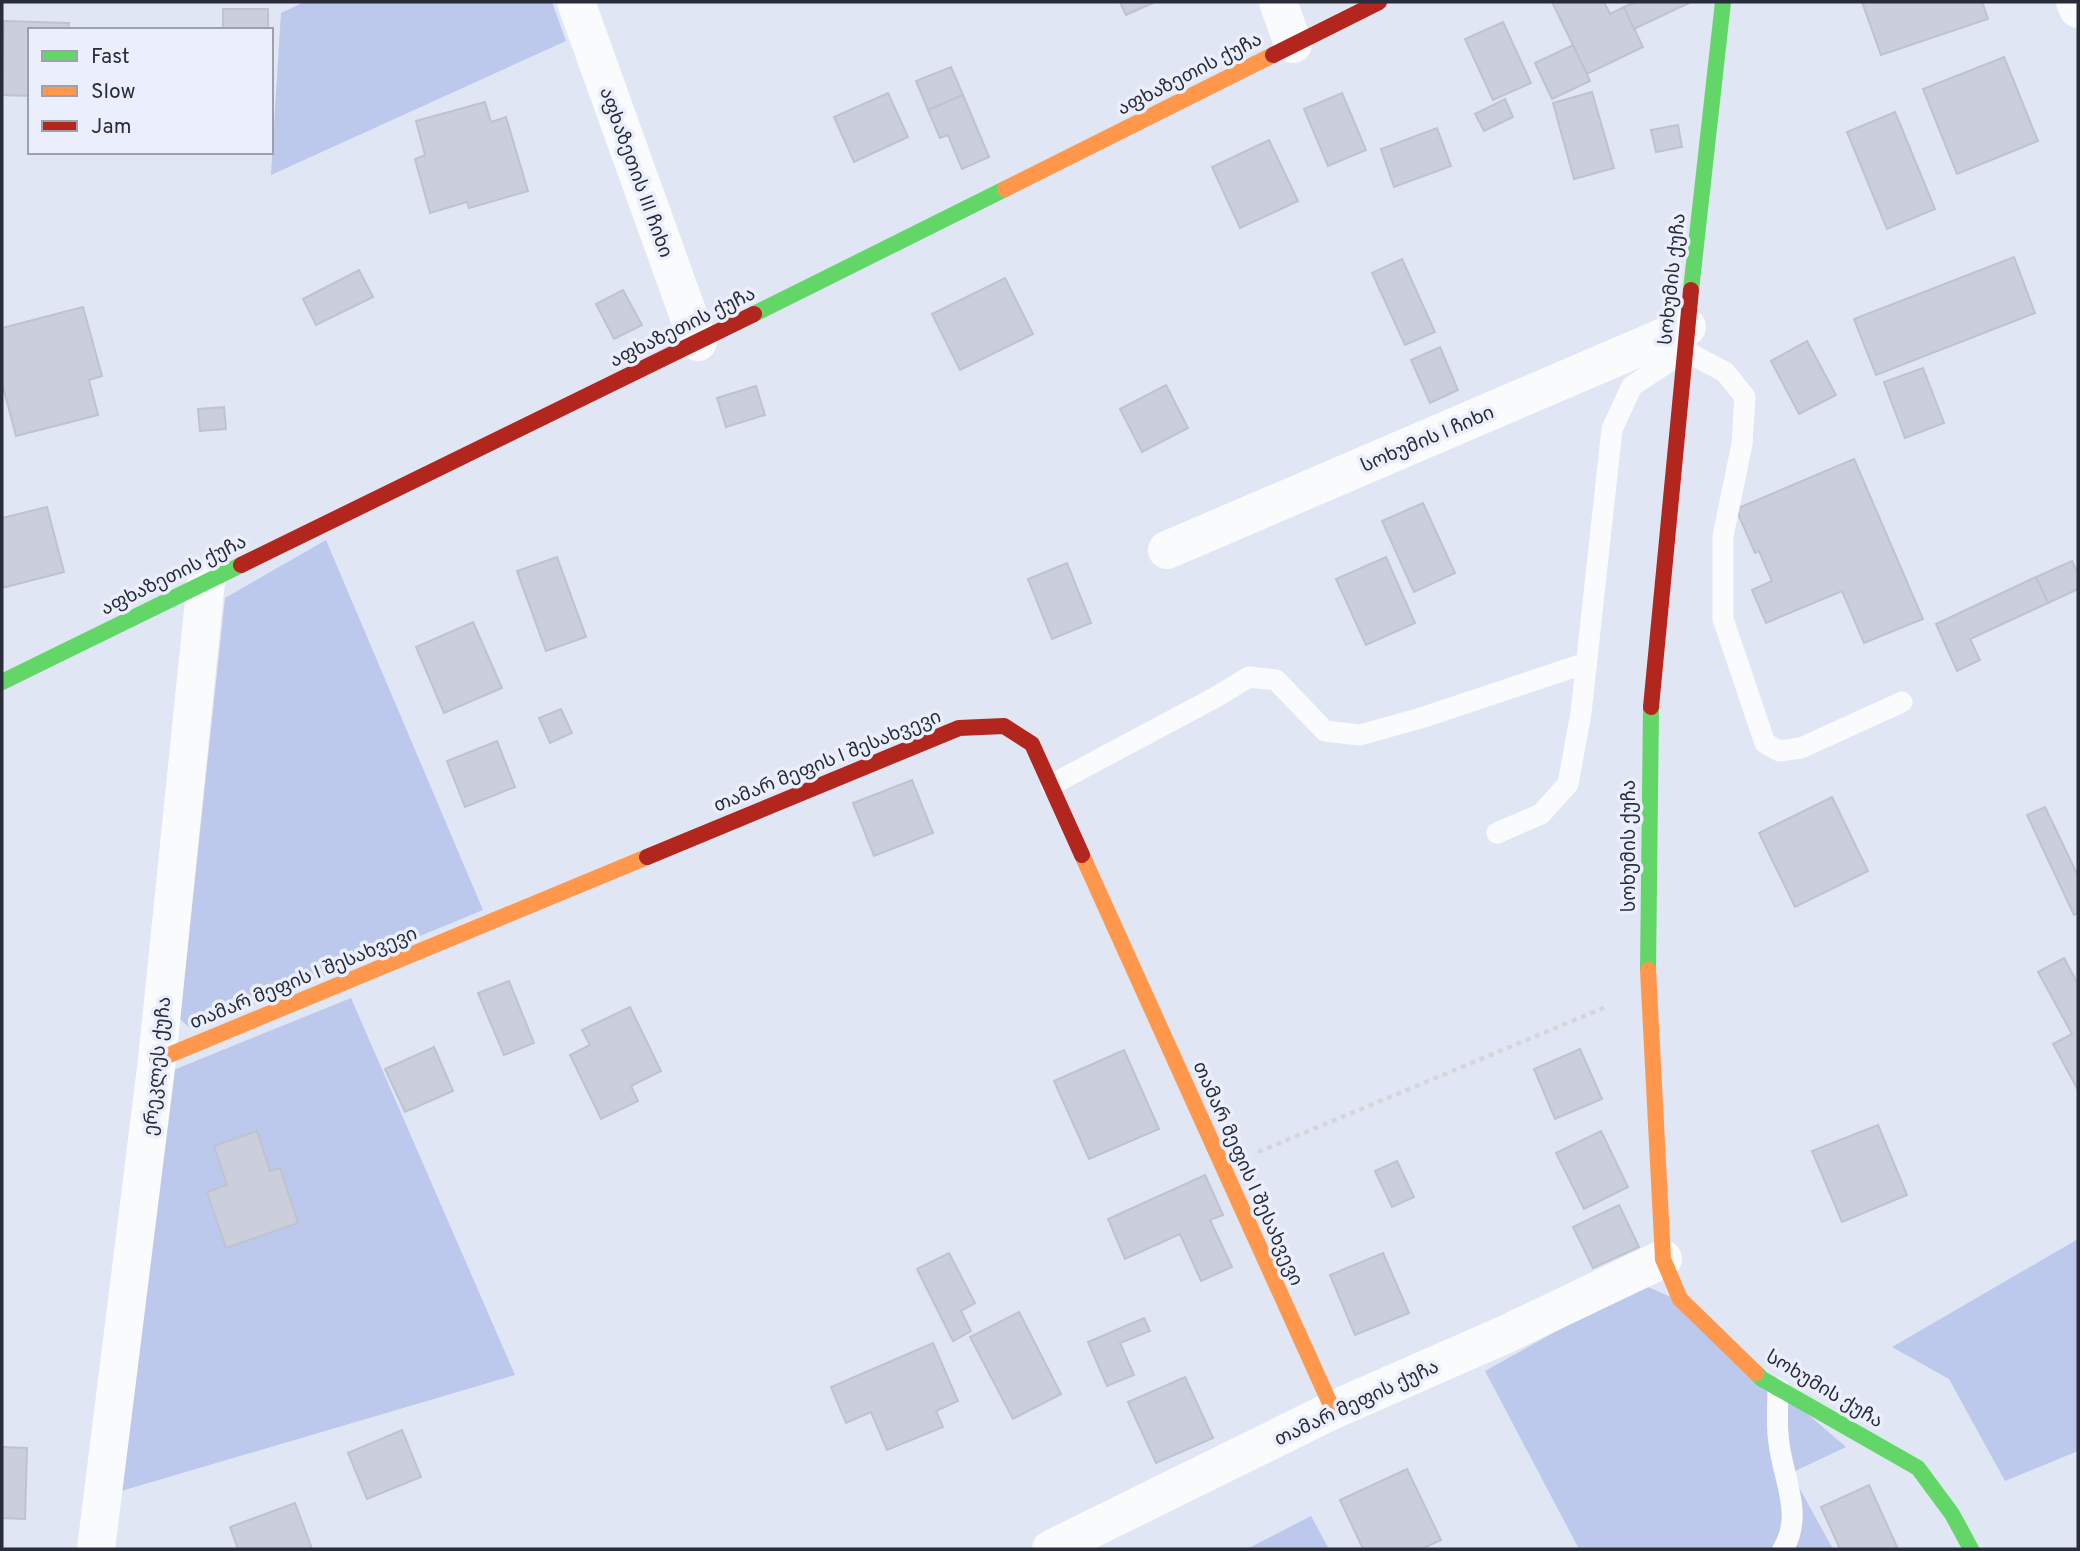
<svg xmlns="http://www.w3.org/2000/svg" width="2080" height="1551" viewBox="0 0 2080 1551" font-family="Overpass,'Noto Sans Georgian',sans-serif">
	<rect width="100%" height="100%" fill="#e0e6f4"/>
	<!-- green -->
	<g fill="#bcc9ec">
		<polygon points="304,2 552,2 566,41 271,175 281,13"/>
		<polygon points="326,540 483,910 192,1030 180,1019 225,598"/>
		<polygon points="351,998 515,1375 118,1492 166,1073"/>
		<polygon points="2078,1239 2078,1451 2005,1481 1949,1379 1892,1347"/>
		<polygon points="1641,1284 1671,1297 1846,1447 1791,1473 1833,1549 1579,1549 1485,1371"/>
		<polygon points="1311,1516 1329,1549 1247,1549"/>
	</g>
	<!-- building -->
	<g fill="#cbcfdc" stroke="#bec3d0" stroke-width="2">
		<polygon points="1120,2 1155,2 1126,15"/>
		<polygon points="1552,2 1604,2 1610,14 1624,7 1643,47 1587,74"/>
		<polygon points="1636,2 1688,2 1689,3 1634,29 1624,7"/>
		<polygon points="1862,2 1982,2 1988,19 1881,55"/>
		<rect x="223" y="9" width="45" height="21"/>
		<polygon points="4,21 69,23 68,30 30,30 30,96 2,95"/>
		<polygon points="1503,22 1531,83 1493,100 1465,39"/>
		<polygon points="1573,45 1590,81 1552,99 1535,63"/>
		<polygon points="2004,57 2038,141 1957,174 1923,89"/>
		<polygon points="951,67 963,95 928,110 916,81"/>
		<polygon points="1592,92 1614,168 1574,179 1553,103"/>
		<polygon points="888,93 908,137 854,162 834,117"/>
		<polygon points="1342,93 1366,150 1328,166 1304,109"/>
		<polygon points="963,95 989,157 962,169 948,135 940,138 928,110"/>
		<polygon points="1505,99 1513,117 1484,131 1475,114"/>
		<polygon points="485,102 491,122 506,117 528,191 469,208 467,202 430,213 415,159 425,155 416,121"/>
		<polygon points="1895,112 1935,209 1887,229 1847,132"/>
		<polygon points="1678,125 1682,147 1656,152 1651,130"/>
		<polygon points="1437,128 1451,166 1394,187 1381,149"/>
		<polygon points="1269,140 1298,201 1240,228 1212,167"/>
		<polygon points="2014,257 2035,313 1876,375 1854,319"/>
		<polygon points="1402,259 1435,332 1405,345 1372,273"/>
		<polygon points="359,270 373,297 316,325 303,299"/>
		<polygon points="1005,278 1033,334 960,370 932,314"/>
		<polygon points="623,290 642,325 614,339 596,304"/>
		<polygon points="83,307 102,376 89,380 98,415 16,436 2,383 2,328"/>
		<polygon points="1807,341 1836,395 1799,414 1771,361"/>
		<polygon points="1440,347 1458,390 1430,403 1411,360"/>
		<polygon points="1923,368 1944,423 1905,438 1884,382"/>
		<polygon points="1166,385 1188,428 1142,452 1120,409"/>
		<polygon points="756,386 765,415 726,427 717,398"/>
		<polygon points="224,407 226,429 200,431 198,409"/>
		<polygon points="1854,459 1923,619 1864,643 1842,591 1766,623 1752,590 1772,581 1759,551 1755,553 1736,509"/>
		<polygon points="1423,503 1455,573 1414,592 1382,521"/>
		<polygon points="47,507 64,572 2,588 2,518"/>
		<polygon points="557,557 586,637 546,651 517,571"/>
		<polygon points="1386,557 1415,623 1366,645 1336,579"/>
		<polygon points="2072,561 2078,574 2078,589 2048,603 2036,577"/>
		<polygon points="1067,563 1091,623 1052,639 1028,579"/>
		<polygon points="2036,577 2048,603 1970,639 1980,660 1957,671 1936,624"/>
		<polygon points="473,622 502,688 444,713 416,647"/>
		<polygon points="561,709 572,733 550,743 539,718"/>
		<polygon points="497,741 515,787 465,807 447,761"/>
		<polygon points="912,780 933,833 874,856 853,803"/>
		<polygon points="1832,797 1868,871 1795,907 1759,833"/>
		<polygon points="2045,807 2078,876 2078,913 2074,915 2027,815"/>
		<polygon points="2064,958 2078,984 2078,1090 2053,1044 2072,1034 2038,972"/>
		<polygon points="509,981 534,1043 504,1055 478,993"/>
		<polygon points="630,1007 661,1071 631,1086 638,1101 601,1119 570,1055 590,1045 582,1030"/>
		<polygon points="434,1047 453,1091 405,1112 385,1069"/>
		<polygon points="1580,1049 1602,1099 1555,1119 1534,1069"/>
		<polygon points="1124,1050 1159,1129 1089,1159 1054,1081"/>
		<polygon points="1878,1125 1907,1195 1842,1222 1812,1151"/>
		<polygon points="257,1131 270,1171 280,1168 298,1223 226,1248 207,1192 227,1185 214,1146"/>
		<polygon points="1601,1131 1628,1187 1584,1209 1556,1153"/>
		<polygon points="1397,1161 1414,1197 1392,1207 1375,1171"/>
		<polygon points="1205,1175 1223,1215 1210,1220 1232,1267 1201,1281 1180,1234 1125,1259 1108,1219"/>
		<polygon points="1619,1205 1639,1247 1593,1268 1573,1227"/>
		<polygon points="949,1253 975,1303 961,1311 971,1331 953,1341 917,1269"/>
		<polygon points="1383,1253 1409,1313 1355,1335 1330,1275"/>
		<polygon points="1019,1312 1061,1394 1013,1419 970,1337"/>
		<polygon points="1144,1318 1150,1331 1120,1343 1134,1375 1107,1386 1088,1342"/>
		<polygon points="933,1343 958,1401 936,1411 943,1427 887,1450 871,1412 846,1423 831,1387"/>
		<polygon points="1185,1377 1213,1438 1156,1463 1128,1402"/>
		<polygon points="402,1430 421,1477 367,1499 348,1453"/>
		<polygon points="2,1447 27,1448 25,1519 2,1518"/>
		<polygon points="1407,1469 1441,1540 1421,1549 1363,1549 1340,1500"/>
		<polygon points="1869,1485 1898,1549 1840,1549 1821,1507"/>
		<polygon points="295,1503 312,1549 238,1549 230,1527"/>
	</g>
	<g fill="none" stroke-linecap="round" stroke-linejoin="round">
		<!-- path -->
		<polyline stroke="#d4d6da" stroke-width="4.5" stroke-dasharray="5 5" stroke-linecap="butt" points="1258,1152 1608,1006"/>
		<!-- lane -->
		<g stroke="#fafbfd" stroke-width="21">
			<polyline points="1051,785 1216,697 1249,677 1276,680 1325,731 1360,735 1421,718 1586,663"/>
			<polyline points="1497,833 1541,814 1568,784 1581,713 1612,429 1632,386 1685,351 1725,372 1745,397 1742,444 1723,536 1723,619 1765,743 1779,751 1801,748 1902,702"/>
			<path d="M1778 1388C1778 1406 1776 1425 1779 1443 1783 1479 1804 1515 1783 1549"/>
		</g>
		<!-- street -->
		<g stroke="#fafbfd" stroke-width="38">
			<polyline points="576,2 698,342"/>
			<polyline points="1278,2 1293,44"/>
			<polyline points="2075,2 2078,9"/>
			<polyline points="1167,550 1687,327"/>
			<polyline points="96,1549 157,1060 206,581"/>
			<polyline points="1051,1549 1333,1410 1504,1335 1663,1259"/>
		</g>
		<!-- fast -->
		<g stroke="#63d668" stroke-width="16">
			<polyline points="1691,290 1723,2"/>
			<polyline points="754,314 1005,189"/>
			<polyline points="2,682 241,565"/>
			<polyline points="1648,970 1651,707"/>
			<polyline points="1756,1373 1762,1379 1918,1468 1952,1514 1971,1549"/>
		</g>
		<!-- slow -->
		<g stroke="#ff974d" stroke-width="16">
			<polyline points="1005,189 1273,55"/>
			<polyline points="1082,855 1333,1410"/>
			<polyline points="1648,970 1663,1259 1680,1299 1756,1373"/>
			<polyline points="157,1060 647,857"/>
		</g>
		<!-- jam -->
		<g stroke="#b3261e" stroke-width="16">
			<polyline points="1273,55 1379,2"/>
			<polyline points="241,565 754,314"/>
			<polyline points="1651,707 1691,290"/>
			<polyline points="647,857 959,728 1004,726 1032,744 1082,855"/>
		</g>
	</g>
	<g text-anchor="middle" stroke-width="7" stroke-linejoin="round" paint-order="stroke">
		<!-- street labels -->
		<g font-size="19" fill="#282d39" stroke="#ebeffc">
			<text transform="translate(1189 73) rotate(-27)" y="7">აფხაზეთის ქუჩა</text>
			<text transform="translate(637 172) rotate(70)" y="7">აფხაზეთის III ჩიხი</text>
			<text transform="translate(1671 279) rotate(-84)" y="7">სოხუმის ქუჩა</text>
			<text transform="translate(682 326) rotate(-26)" y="7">აფხაზეთის ქუჩა</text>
			<text transform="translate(1427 438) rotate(-23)" y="7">სოხუმის I ჩიხი</text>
			<text transform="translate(173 574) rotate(-26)" y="7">აფხაზეთის ქუჩა</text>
			<text transform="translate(827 760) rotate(-22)" y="7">თამარ მეფის I შესახვევი</text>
			<text transform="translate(1628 846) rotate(-90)" y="7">სოხუმის ქუჩა</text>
			<text transform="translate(303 977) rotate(-22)" y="7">თამარ მეფის I შესახვევი</text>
			<text transform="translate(156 1066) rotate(-84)" y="7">ერეკლეს ქუჩა</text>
			<text transform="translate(1249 1173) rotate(66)" y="7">თამარ მეფის I შესახვევი</text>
			<text transform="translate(1825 1388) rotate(31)" y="7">სოხუმის ქუჩა</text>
			<text transform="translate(1356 1402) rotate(-25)" y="7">თამარ მეფის ქუჩა</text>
		</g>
	</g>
	<!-- border -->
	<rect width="2080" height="1551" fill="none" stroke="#282d39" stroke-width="7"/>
	<!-- legend -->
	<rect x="28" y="28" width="245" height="126" fill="#ebeffc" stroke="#9da1ae" stroke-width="2"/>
	<rect x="42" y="51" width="35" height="10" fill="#63d668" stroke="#9da1ae" stroke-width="2"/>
	<text x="91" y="63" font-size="21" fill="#282d39">Fast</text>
	<rect x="42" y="86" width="35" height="10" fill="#ff974d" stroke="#9da1ae" stroke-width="2"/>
	<text x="91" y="98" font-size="21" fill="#282d39">Slow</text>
	<rect x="42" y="121" width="35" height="10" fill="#b3261e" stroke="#9da1ae" stroke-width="2"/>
	<text x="91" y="133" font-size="21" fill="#282d39">Jam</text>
</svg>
